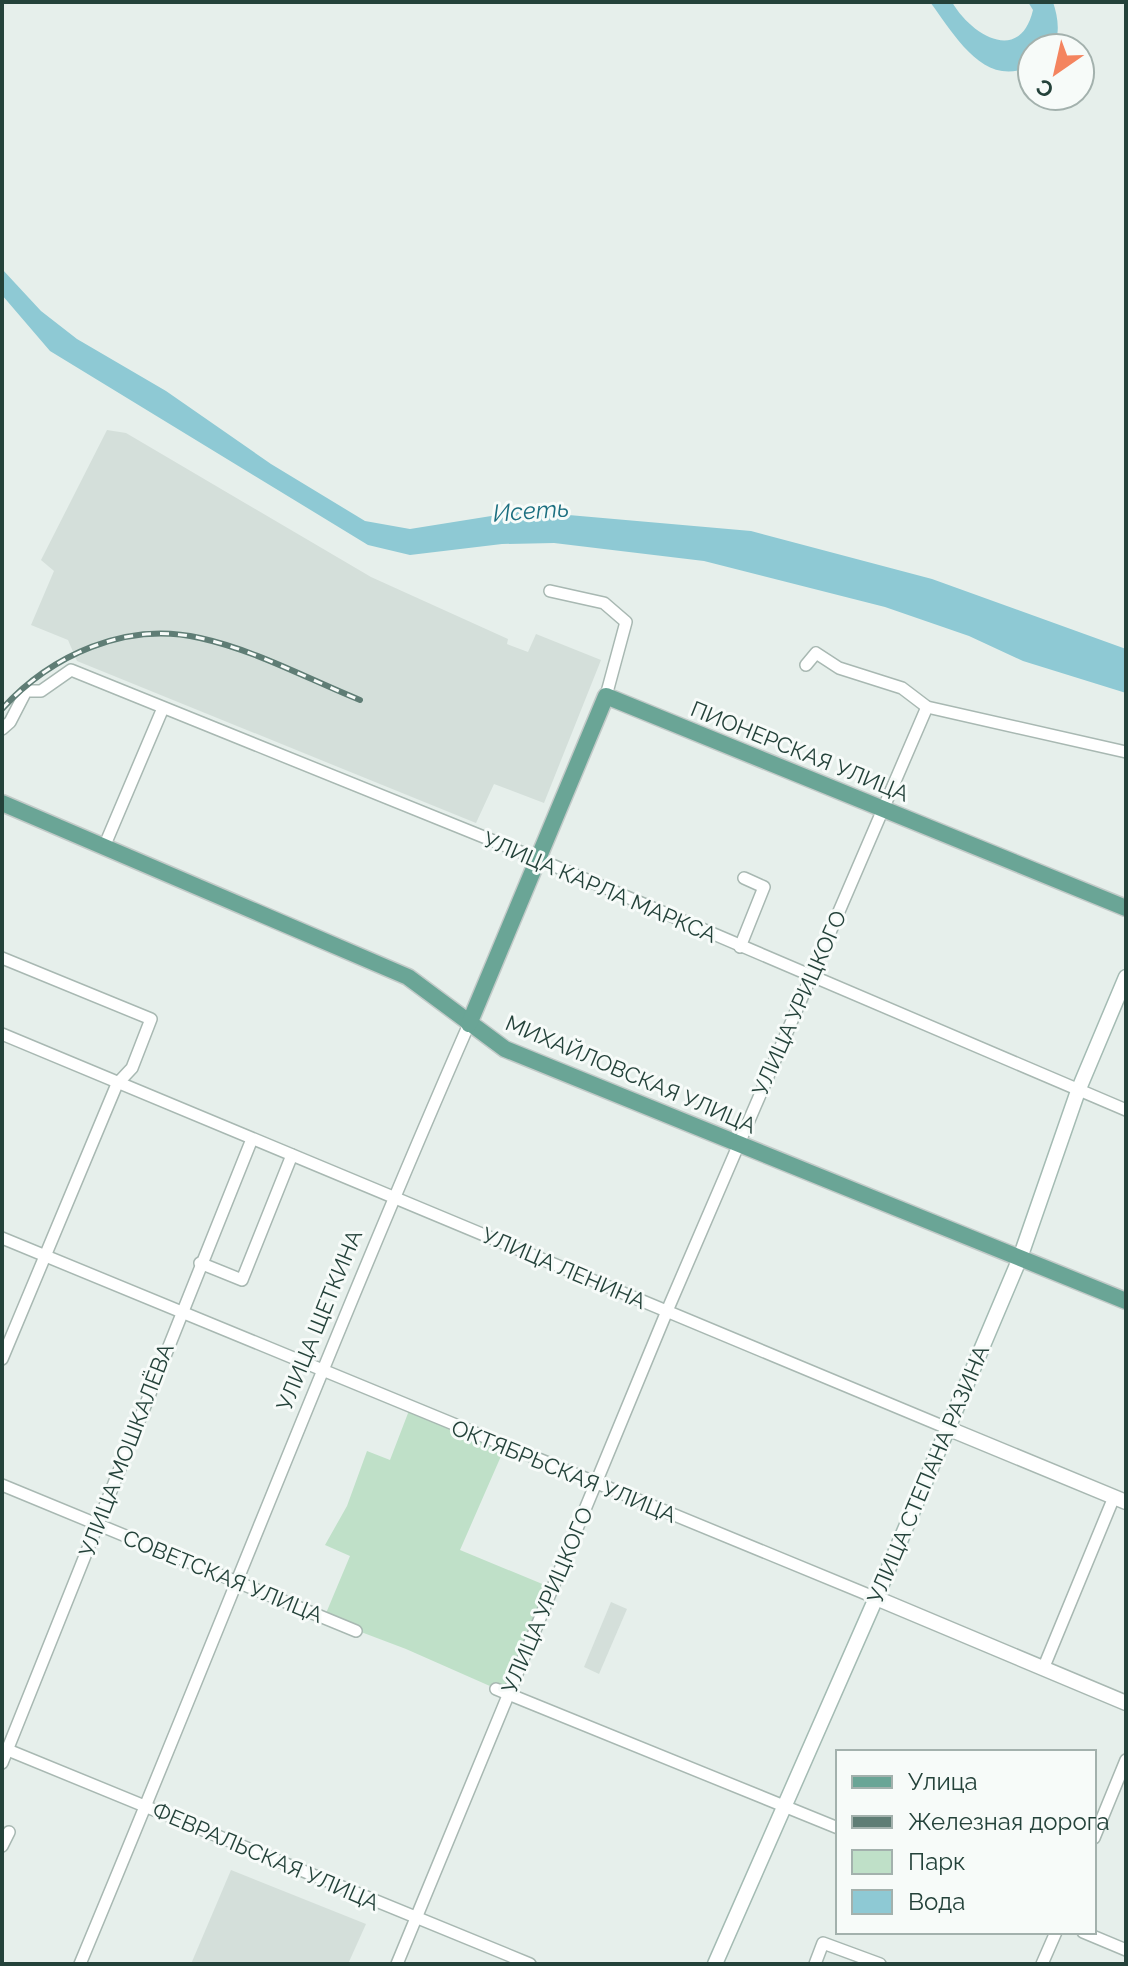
<svg xmlns="http://www.w3.org/2000/svg" width="1128" height="1966" viewBox="0 0 1128 1966" font-family="Raleway,sans-serif">
	<rect width="100%" height="100%" fill="#e6efeb"/>
	<!-- built -->
	<g fill="#d4dfda">
		<polygon points="107,430 126,433 371,577 508,639 507,644 528,652 536,634 601,660 544,803 494,784 476,823 77,661 68,640 31,625 54,571 41,560"/>
		<polygon points="611,1602 627,1609 599,1674 584,1667"/>
		<polygon points="231,1870 366,1924 348,1964 191,1964"/>
	</g>
	<!-- green -->
	<polygon fill="#bfe0c8" points="410,1408 505,1447 460,1550 552,1588 508,1694 406,1649 324,1618 350,1556 325,1545 347,1506 367,1451 390,1460"/>
	<!-- water -->
	<g fill="#8ec9d4">
		<path d="M930 2H952C971 35 1020 65 1033 10L1028 2H1053C1058 17 1061 35 1052 48H1032V65C985 91 954 34 930 2Z"/>
		<polygon points="2,269 41,311 77,339 166,391 271,464 365,521 410,529 523,511 751,531 932,579 1126,649 1126,693 1023,661 969,636 885,607 704,561 554,543 502,544 410,555 368,545 50,351 2,295"/>
	</g>
	<g fill="none" stroke-linecap="round" stroke-linejoin="round">
		<defs>
			<g id="minor">
				<polyline points="550,591 604,603 626,622 606,696"/>
				<polyline points="806,665 816,653 839,668 902,688 927,707 1126,752"/>
				<polyline points="2,729 10,722 26,691 41,691 71,670 538,859 1126,1110"/>
				<polyline points="104,847 163,708"/>
				<polyline points="740,947 764,887 744,878"/>
				<polyline points="2,958 151,1019 132,1068 117,1084 2,1359"/>
				<polyline points="2,1034 947,1428"/>
				<polyline points="2,1238 876,1598"/>
				<polyline points="200,1263 242,1280 292,1155"/>
				<polyline points="2,1485 356,1631"/>
				<polyline points="1043,1669 1114,1497"/>
				<polyline points="496,1689 838,1828"/>
				<polyline points="3,1748 530,1964"/>
				<polyline points="2,1763 252,1139"/>
				<polyline points="1094,1838 1126,1760"/>
				<polyline points="2,1846 9,1832"/>
				<polyline points="1083,1932 1126,1950"/>
				<path d="M80 1964C211 1651 333 1335 469 1024"/>
				<polyline points="397,1964 667,1311 927,707"/>
				<polyline points="815,1964 823,1943 880,1964"/>
				<polyline points="1042,1964 1056,1932"/>
			</g>
			<g id="tertiary">
				<polyline points="947,1428 1126,1502"/>
				<polyline points="876,1598 1126,1703"/>
			</g>
			<polyline id="secondary" points="715,1964 876,1598 1020,1258 1078,1091 1126,977"/>
			<g id="primary">
				<polyline points="2,803 408,977 505,1049 1126,1301"/>
				<polyline points="469,1024 606,696 1126,908"/>
			</g>
		</defs>
		<!-- minor casing -->
		<use href="#minor" stroke="#a8b8b2" stroke-width="14"/>
		<!-- tertiary casing -->
		<use href="#tertiary" stroke="#a8b8b2" stroke-width="17"/>
		<!-- secondary casing -->
		<use href="#secondary" stroke="#a4bbb3" stroke-width="17"/>
		<!-- primary casing -->
		<use href="#primary" stroke="#c2cac8" stroke-width="19"/>
		<!-- minor -->
		<use href="#minor" stroke="#fff" stroke-width="11"/>
		<!-- tertiary -->
		<use href="#tertiary" stroke="#fff" stroke-width="14"/>
		<!-- secondary -->
		<use href="#secondary" stroke="#fff" stroke-width="14"/>
		<!-- primary -->
		<use href="#primary" stroke="#6aa596" stroke-width="16"/>
		<defs>
			<path id="rail" d="M2 709C51 655 126 621 200 638 255 650 308 679 360 700"/>
		</defs>
		<!-- rail casing -->
		<use href="#rail" stroke="#5f7d75" stroke-width="6"/>
		<!-- rail -->
		<use href="#rail" stroke="#f7fbf9" stroke-width="3" stroke-dasharray="9" stroke-linecap="butt"/>
	</g>
	<g text-anchor="middle" stroke-width="6" stroke-linejoin="round" paint-order="stroke">
		<!-- street labels -->
		<g font-size="22" fill="#24423a" stroke="#f7fbf9">
			<text transform="translate(800 751) rotate(22)" y="8">ПИОНЕРСКАЯ УЛИЦА</text>
			<text transform="translate(600 887) rotate(23)" y="8">УЛИЦА КАРЛА МАРКСА</text>
			<text transform="translate(799 1003) rotate(-66)" y="8">УЛИЦА УРИЦКОГО</text>
			<text transform="translate(631 1074) rotate(23)" y="8">МИХАЙЛОВСКАЯ УЛИЦА</text>
			<text transform="translate(564 1268) rotate(23)" y="8">УЛИЦА ЛЕНИНА</text>
			<text transform="translate(319 1320) rotate(-68)" y="8">УЛИЦА ЩЕТКИНА</text>
			<text transform="translate(126 1450) rotate(-69)" y="8">УЛИЦА МОШКАЛЁВА</text>
			<text transform="translate(564 1471) rotate(22)" y="8">ОКТЯБРЬСКАЯ УЛИЦА</text>
			<text transform="translate(928 1474) rotate(-67)" y="8">УЛИЦА СТЕПАНА РАЗИНА</text>
			<text transform="translate(223 1576) rotate(22)" y="8">СОВЕТСКАЯ УЛИЦА</text>
			<text transform="translate(547 1600) rotate(-67)" y="8">УЛИЦА УРИЦКОГО</text>
			<text transform="translate(266 1856) rotate(23)" y="8">ФЕВРАЛЬСКАЯ УЛИЦА</text>
		</g>
		<!-- water labels -->
		<g font-size="24" font-style="italic" fill="#1c6f80" stroke="#f7fbf9">
			<text transform="translate(531 511) rotate(-4)" y="8">Исеть</text>
		</g>
	</g>
	<!-- border -->
	<rect width="1128" height="1966" fill="none" stroke="#24423a" stroke-width="8"/>
	<!-- legend -->
	<rect x="836" y="1750" width="260" height="184" fill="#f7fbf9" stroke="#a3b1ad" stroke-width="2"/>
	<rect x="852" y="1776" width="40" height="12" fill="#6aa596" stroke="#a3b1ad" stroke-width="2"/>
	<text x="908" y="1790" font-size="24" fill="#24423a">Улица</text>
	<rect x="852" y="1816" width="40" height="12" fill="#5f7d75" stroke="#a3b1ad" stroke-width="2"/>
	<text x="908" y="1830" font-size="24" fill="#24423a">Железная дорога</text>
	<rect x="852" y="1850" width="40" height="24" fill="#bfe0c8" stroke="#a3b1ad" stroke-width="2"/>
	<text x="908" y="1870" font-size="24" fill="#24423a">Парк</text>
	<rect x="852" y="1890" width="40" height="24" fill="#8ec9d4" stroke="#a3b1ad" stroke-width="2"/>
	<text x="908" y="1910" font-size="24" fill="#24423a">Вода</text>
	<!-- north arrow -->
	<g transform="translate(1056 72) rotate(214)"><circle r="38" fill="#f7fbf9" stroke="#a3b1ad" stroke-width="2"/>
	<path d="M0-6L14 30L0 20L-14 30Z" fill="#f4845f"/>
	<text y="-12" font-size="22" font-weight="bold" text-anchor="middle" fill="#24423a">С</text>
	</g>
</svg>
